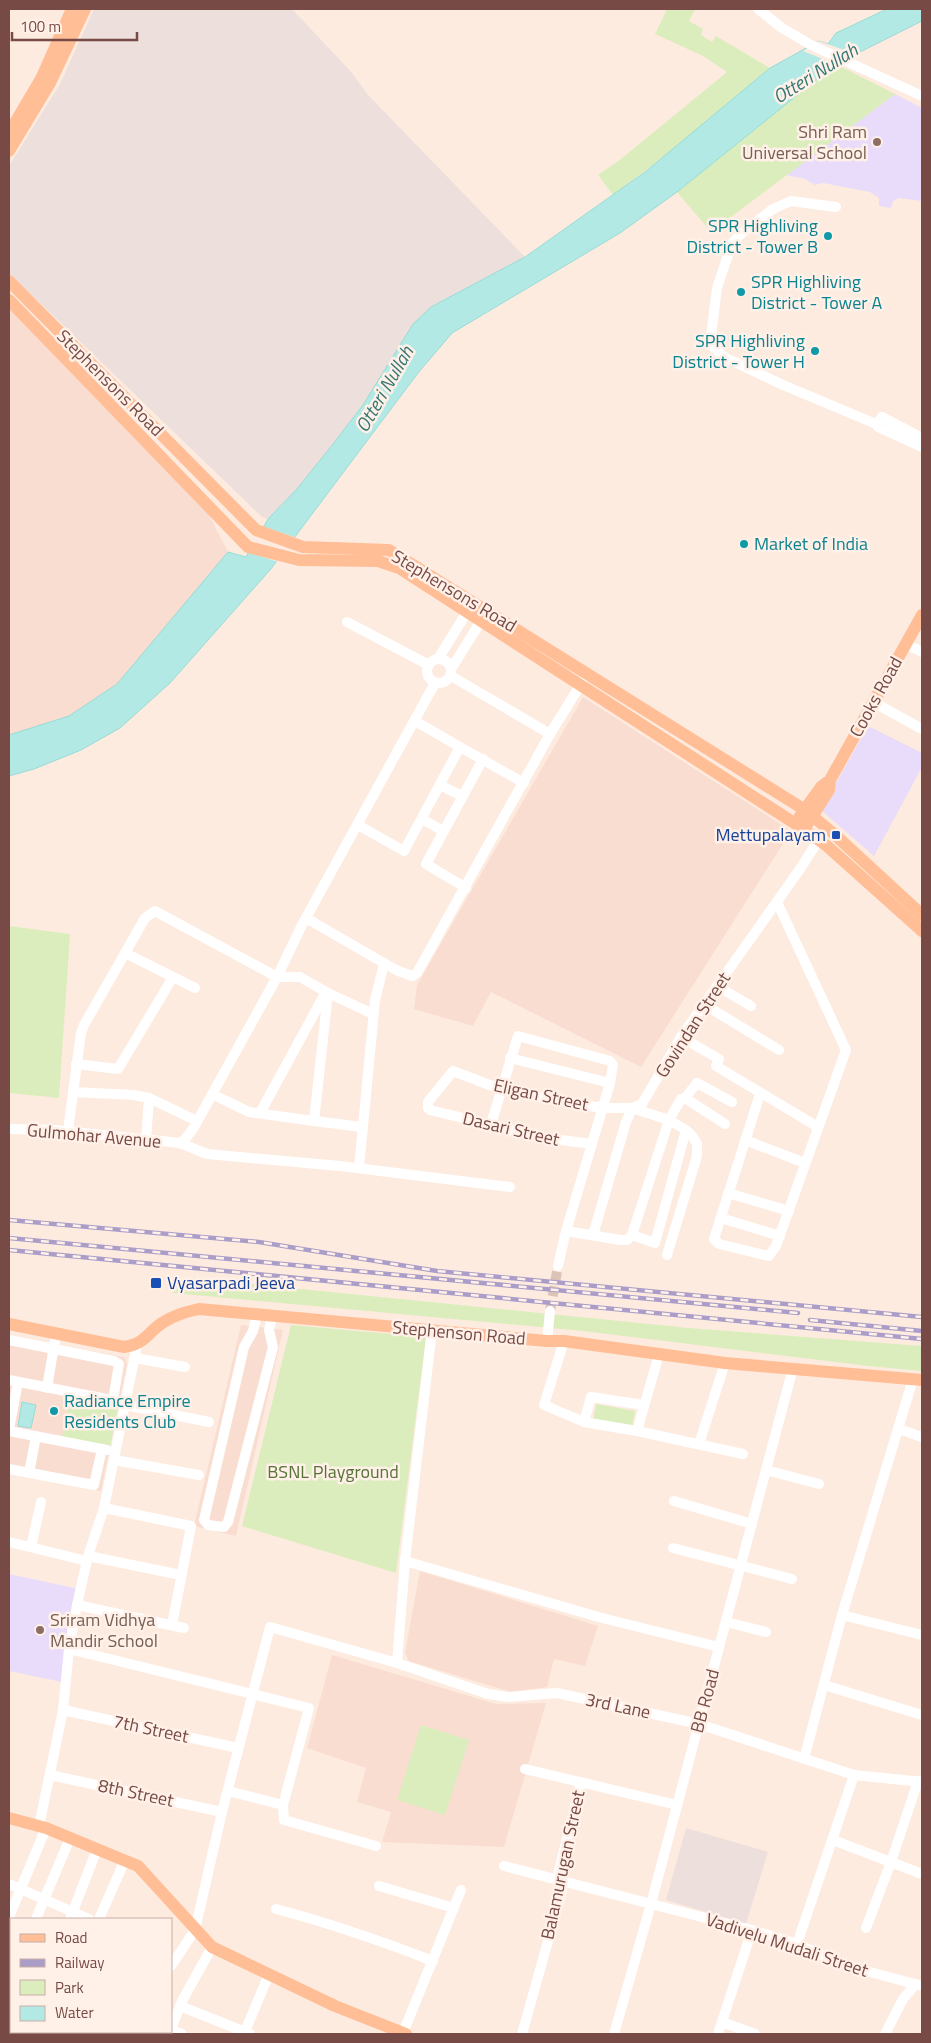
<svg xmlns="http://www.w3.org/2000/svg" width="931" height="2043" viewBox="0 0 931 2043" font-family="'Titillium Web',sans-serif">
	<rect width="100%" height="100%" fill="#feebdf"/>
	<!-- residential -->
	<g fill="#f9ddd0">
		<polygon points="9,304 205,507 228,552 169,627 117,684 69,716 9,735"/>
		<polygon points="583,697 791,831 641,1067 491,992 473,1026 414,1009 417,985"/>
		<polygon points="241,1325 283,1330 236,1536 194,1526"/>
		<polygon points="9,1336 124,1357 127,1364 101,1491 9,1473"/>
		<polygon points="420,1571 598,1626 585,1666 554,1659 547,1687 511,1692 409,1661 405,1653"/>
		<polygon points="332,1655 496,1704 546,1703 504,1847 382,1842 391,1812 357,1802 366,1768 307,1748"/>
	</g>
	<!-- industrial -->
	<g fill="#ecdfdc">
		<polygon points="94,9 292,9 352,73 368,95 525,257 431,307 413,324 363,405 297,489 268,519 262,517 9,273 9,166 60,84"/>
		<polygon points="686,1828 768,1852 746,1924 666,1900"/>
	</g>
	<!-- education -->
	<g fill="#e8dcfa">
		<polygon points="895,94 922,108 922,201 899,198 893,201 891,208 879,206 879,198 870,192 823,183 815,185 805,179 786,175"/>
		<polygon points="868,726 922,753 922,767 874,856 821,810"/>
		<polygon points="9,1574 79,1589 62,1682 9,1671"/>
	</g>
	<!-- green -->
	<g fill="#dcedbd">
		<polygon points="667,9 695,9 689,21 703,29 701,35 712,42 716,36 770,68 679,145 613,195 598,175 621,159 727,72 703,56 655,34"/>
		<polygon points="836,64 895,94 711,232 677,192"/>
		<polygon points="9,926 70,934 59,1098 9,1093"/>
		<polygon points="192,1278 689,1328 922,1346 922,1371 868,1366 583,1331 173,1293 175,1285 191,1285"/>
		<polygon points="291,1325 426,1337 396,1573 242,1526"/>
		<polygon points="70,1397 118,1406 110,1447 62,1437"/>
		<polygon points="596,1404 635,1411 632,1429 593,1422"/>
		<polygon points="421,1725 469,1740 445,1815 397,1800"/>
	</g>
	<!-- water -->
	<g fill="#b2e9e4" stroke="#98dcd6">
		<polygon points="887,9 922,9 922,21 836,64 677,192 620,233 452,333 418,373 270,570 170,683 120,728 81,750 34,769 9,776 9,735 69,716 117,684 228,552 246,557 268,519 297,489 333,444 363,405 413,324 431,307 525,257 645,172 770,68 819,41 828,44 836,33"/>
		<polygon points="22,1402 36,1405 31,1428 18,1426"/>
	</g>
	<!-- pier -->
	<g fill="#feebdf">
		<polygon points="819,41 858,55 838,65 803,51"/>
		<polygon points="261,526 297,538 279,562 249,553"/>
	</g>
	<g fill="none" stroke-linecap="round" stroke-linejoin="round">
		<!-- minor-tunnel -->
		<polyline stroke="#dcc3b8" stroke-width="10" stroke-dasharray="10 5" stroke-linecap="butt" points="550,1311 558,1266"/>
		<!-- minor -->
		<g stroke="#fff" stroke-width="10">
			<polyline points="758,9 782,28 811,45 922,96"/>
			<polyline points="836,207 791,201 773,209 742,233 732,243 717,288 710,344 724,357 783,385 876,424"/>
			<polyline points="922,438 882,417 876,424 878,427 922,447"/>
			<polyline points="347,622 429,665"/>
			<polyline points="906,644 922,652"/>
			<circle cx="439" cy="671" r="12"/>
			<polyline points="438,659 467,612"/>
			<polyline points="451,669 481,621"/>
			<polyline points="451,676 550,734"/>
			<polyline points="873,702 922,729"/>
			<polyline points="460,747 524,783"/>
			<polyline points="440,785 462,796"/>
			<polyline points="422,819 443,831"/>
			<polyline points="358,825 404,851 460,747 415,721"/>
			<polyline points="466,888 426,864 483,759"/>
			<polyline points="306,918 396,970 412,976 417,973 550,734 584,679"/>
			<polyline points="125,953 195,988"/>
			<polyline points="717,986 751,1006"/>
			<polyline points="328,993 373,1014"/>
			<polyline points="705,1005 779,1050"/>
			<polyline points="681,1037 719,1059 716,1066 818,1127"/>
			<polyline points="510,1058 610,1083"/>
			<polyline points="76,1064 118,1069 173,977"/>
			<polyline points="73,1092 134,1095 149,1098 197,1121"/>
			<polyline points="212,1094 249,1112 314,1121 328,993 300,977 277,977 302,925 435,683"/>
			<polyline points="760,1094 714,1239 719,1244 769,1256 776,1246 846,1050 777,902"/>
			<polyline points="685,1098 725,1124"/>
			<polyline points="260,1113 326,992"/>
			<polyline points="314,1121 362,1127"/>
			<polyline points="491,1124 518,1036 610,1061 613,1065 610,1083 566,1231 558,1266"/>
			<polyline points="9,1129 54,1130 180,1143 207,1154 340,1166 510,1187"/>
			<polyline points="68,1131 81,1033 84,1025 145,918 155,911 277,977 193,1129 186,1138 180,1143"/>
			<polyline points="146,1140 149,1098"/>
			<polyline points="745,1140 805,1163"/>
			<polyline points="592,1144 545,1138 430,1110 428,1108 428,1102 453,1071 500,1089 517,1093 602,1108 632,1108 669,1120 686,1130 692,1136 697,1144 697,1156 667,1255"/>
			<polyline points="359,1168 375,1000 384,964"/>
			<polyline points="728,1193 789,1211"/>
			<polyline points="721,1218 780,1236"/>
			<polyline points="566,1231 620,1240 627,1240 632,1235 669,1120 681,1099 685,1098 697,1083 732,1102"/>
			<polyline points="593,1235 626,1122 632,1108 642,1104 681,1037 800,869 826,828"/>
			<polyline points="632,1235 655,1243 686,1130"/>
			<polyline points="257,1314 253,1331 244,1347 204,1520 208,1525 224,1527 228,1522 273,1347 269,1330 272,1317"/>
			<polyline points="9,1340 114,1361 119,1364 113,1400"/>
			<polyline points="547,1341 550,1311"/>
			<polyline points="564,1341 544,1405 584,1422 637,1431 743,1454"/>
			<polyline points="135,1358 185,1367"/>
			<polyline points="9,1380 117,1401"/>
			<polyline points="47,1388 56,1334"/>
			<polyline points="125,1405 209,1422"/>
			<polyline points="584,1422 591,1397 644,1405"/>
			<polyline points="9,1429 18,1382"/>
			<polyline points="899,1429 922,1437"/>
			<polyline points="9,1431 107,1450"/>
			<polyline points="637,1431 659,1354"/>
			<polyline points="699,1444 725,1363"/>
			<polyline points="114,1460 199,1475"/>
			<polyline points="9,1469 94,1485 102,1449"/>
			<polyline points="766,1470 819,1484"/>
			<polyline points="29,1473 36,1436"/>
			<polyline points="674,1501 752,1524"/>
			<polyline points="104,1508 191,1526 172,1625"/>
			<polyline points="9,1542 87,1561"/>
			<polyline points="31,1547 41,1502"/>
			<polyline points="673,1548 792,1579"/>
			<polyline points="88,1556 181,1575"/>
			<polyline points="405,1561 602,1618 719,1647"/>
			<polyline points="77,1605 184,1628"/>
			<polyline points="842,1615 922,1635"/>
			<polyline points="726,1622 766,1632"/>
			<polyline points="69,1649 309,1708 283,1805"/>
			<polyline points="397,1663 405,1561 432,1330"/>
			<polyline points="824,1685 922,1715"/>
			<polyline points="63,1710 238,1748"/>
			<polyline points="804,1759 842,1615 913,1379"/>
			<polyline points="525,1769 677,1805"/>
			<polyline points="50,1775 222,1812"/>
			<polyline points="228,1791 283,1805 284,1820 376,1846"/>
			<polyline points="39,1826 63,1710 69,1649 77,1605 88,1556 104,1508 137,1345"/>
			<polyline points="833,1840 922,1874"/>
			<polyline points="504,1866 752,1930 797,1944 848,1966 922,1986"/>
			<polyline points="9,1884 89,1919"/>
			<polyline points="379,1886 454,1908"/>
			<path d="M276 1909C330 1923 381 1941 433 1961"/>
			<polyline points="9,1917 46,1828"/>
			<polyline points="36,1919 70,1838"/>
			<polyline points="70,1919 97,1849"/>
			<polyline points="99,1919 125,1860"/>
			<polyline points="866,1928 891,1862 918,1781"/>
			<polyline points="9,1933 11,1934"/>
			<polyline points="797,1944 854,1775"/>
			<polyline points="9,1964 11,1966"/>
			<polyline points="171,1966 195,1930 222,1812 270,1627 397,1663 488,1694 508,1697 557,1693 699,1724 854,1775 922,1782"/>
			<polyline points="9,1973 11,1974"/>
			<polyline points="180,2006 250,2034"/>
			<polyline points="722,2022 755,2034"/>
			<polyline points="171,2029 182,2001 212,1947"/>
			<polyline points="171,2030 182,2034"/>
			<polyline points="133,2032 138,2034"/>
			<polyline points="403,2033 461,1890"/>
			<polyline points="14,2034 15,2032"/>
			<polyline points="47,2034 48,2032"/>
			<polyline points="84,2034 84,2032"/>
			<polyline points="114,2034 115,2032"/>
			<polyline points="244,2034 269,1974"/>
			<polyline points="522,2034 562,1891 557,1879 581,1782"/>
			<polyline points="614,2034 651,1904 793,1368"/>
			<polyline points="718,2034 752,1930"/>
			<polyline points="885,2034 903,1999 916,1984"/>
		</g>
		<!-- major -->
		<g stroke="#ffbe96" stroke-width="12">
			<polyline points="9,133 42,77 72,9"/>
			<polyline points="9,151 50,83 85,9"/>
			<polyline points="9,281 256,530 303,547 389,550 805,810 834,834 922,915"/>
			<polyline points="9,300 248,547 299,560 378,561 399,568 805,830 827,846 922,931"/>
			<polyline points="800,816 821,787 826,783"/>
			<polyline points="808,823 829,790 830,780 922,615"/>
			<path d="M9 1324 124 1347C145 1344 146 1334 162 1323 174 1315 186 1312 199 1309L547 1341H564L725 1363 922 1380"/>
			<polyline points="9,1818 46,1828 138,1866 212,1947 335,2006 406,2034"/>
		</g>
		<defs>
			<g id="rail">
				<polyline points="9,1220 259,1242 437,1271 922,1317"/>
				<polyline points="9,1238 798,1313"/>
				<polyline points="9,1250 922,1339"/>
				<polyline points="810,1320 922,1331"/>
			</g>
		</defs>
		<!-- rail casing -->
		<use href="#rail" stroke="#aa9ec8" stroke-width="4.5"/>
		<!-- rail -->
		<use href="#rail" stroke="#fff0e8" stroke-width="2.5" stroke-dasharray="8" stroke-linecap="butt"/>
	</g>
	<!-- markers -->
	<g fill="#8d6e63" stroke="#fff0e8" stroke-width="2">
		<circle cx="877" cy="142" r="5"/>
		<circle cx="40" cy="1630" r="5"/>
	</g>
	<g fill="#0f9aa8" stroke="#fff0e8" stroke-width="2">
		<circle cx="828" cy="236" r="5"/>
		<circle cx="741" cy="292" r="5"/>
		<circle cx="815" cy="351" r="5"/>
		<circle cx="744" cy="544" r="5"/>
		<circle cx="54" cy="1411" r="5"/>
	</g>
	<g fill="#1a4fb4" stroke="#fff0e8" stroke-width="2">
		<rect x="831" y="830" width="10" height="10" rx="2.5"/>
		<rect x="150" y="1277" width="12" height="12" rx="2.5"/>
	</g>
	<g text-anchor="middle" stroke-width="5" stroke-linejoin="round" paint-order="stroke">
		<!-- education labels -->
		<g font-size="18" fill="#785e54" stroke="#fff0e8" text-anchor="end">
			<text x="867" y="138">Shri Ram<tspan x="867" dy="21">Universal School</tspan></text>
			<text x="50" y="1626" text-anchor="start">Sriram Vidhya<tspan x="50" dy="21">Mandir School</tspan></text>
		</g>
		<!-- culture labels -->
		<g font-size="18" fill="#0d838f" stroke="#fff0e8" text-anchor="start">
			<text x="818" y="232" text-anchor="end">SPR Highliving<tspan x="818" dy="21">District - Tower B</tspan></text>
			<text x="751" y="288">SPR Highliving<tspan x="751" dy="21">District - Tower A</tspan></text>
			<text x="805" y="347" text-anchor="end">SPR Highliving<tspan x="805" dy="21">District - Tower H</tspan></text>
			<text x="754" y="550">Market of India</text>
			<text x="64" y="1407">Radiance Empire<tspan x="64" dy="21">Residents Club</tspan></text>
		</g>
		<!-- street labels -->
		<g font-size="18" fill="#774a45" stroke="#fff0e8">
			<text transform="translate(110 383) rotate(45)" y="6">Stephensons Road</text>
			<text transform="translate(454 591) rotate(31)" y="6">Stephensons Road</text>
			<text transform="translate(876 697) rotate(-61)" y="6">Cooks Road</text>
			<text transform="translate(693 1025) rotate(-57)" y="6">Govindan Street</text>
			<text transform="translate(541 1095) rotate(12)" y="6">Eligan Street</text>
			<text transform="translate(511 1129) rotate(13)" y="6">Dasari Street</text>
			<text transform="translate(94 1136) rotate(5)" y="6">Gulmohar Avenue</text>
			<text transform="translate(459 1333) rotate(5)" y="6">Stephenson Road</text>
			<text transform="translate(705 1701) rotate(-75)" y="6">BB Road</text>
			<text transform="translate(618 1706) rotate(12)" y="6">3rd Lane</text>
			<text transform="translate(151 1729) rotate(12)" y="6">7th Street</text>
			<text transform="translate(136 1793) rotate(12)" y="6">8th Street</text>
			<text transform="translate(563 1865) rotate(-78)" y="6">Balamurugan Street</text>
			<text transform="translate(787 1945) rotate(18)" y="6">Vadivelu Mudali Street</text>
		</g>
		<!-- transit labels -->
		<g font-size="18" fill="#164399" stroke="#fff0e8" text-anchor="end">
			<text x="826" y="841">Mettupalayam</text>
			<text x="167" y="1289" text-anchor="start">Vyasarpadi Jeeva</text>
		</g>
		<!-- park labels -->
		<g font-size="18" fill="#577337" stroke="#fff0e8">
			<text x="333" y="1478">BSNL Playground</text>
		</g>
		<!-- water labels -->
		<g font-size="19" font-style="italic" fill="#357772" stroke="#fff0e8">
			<text transform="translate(815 73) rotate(-32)" y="7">Otteri Nullah</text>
			<text transform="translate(384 389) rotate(-60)" y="7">Otteri Nullah</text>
		</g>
	</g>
	<!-- border -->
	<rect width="931" height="2043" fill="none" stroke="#774a45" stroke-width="20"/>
	<!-- legend -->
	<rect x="10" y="1918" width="162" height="115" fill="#fff0e8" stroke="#c9aea7"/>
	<rect x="20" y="1934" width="25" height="8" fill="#ffbe96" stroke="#c9aea7"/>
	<text x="55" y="1943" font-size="15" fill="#774a45">Road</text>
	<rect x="20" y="1959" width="25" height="8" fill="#aa9ec8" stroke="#c9aea7"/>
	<text x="55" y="1968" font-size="15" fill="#774a45">Railway</text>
	<rect x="20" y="1980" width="25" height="15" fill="#dcedbd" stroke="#c9aea7"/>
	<text x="55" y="1993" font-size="15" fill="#774a45">Park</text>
	<rect x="20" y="2006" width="25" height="15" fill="#b2e9e4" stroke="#c9aea7"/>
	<text x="55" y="2018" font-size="15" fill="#774a45">Water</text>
	<!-- scale -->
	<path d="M12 32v8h125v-8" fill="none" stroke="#774a45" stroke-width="2.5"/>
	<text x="20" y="32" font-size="15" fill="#774a45" stroke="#fff0e8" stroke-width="4" paint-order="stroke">100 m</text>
</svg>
